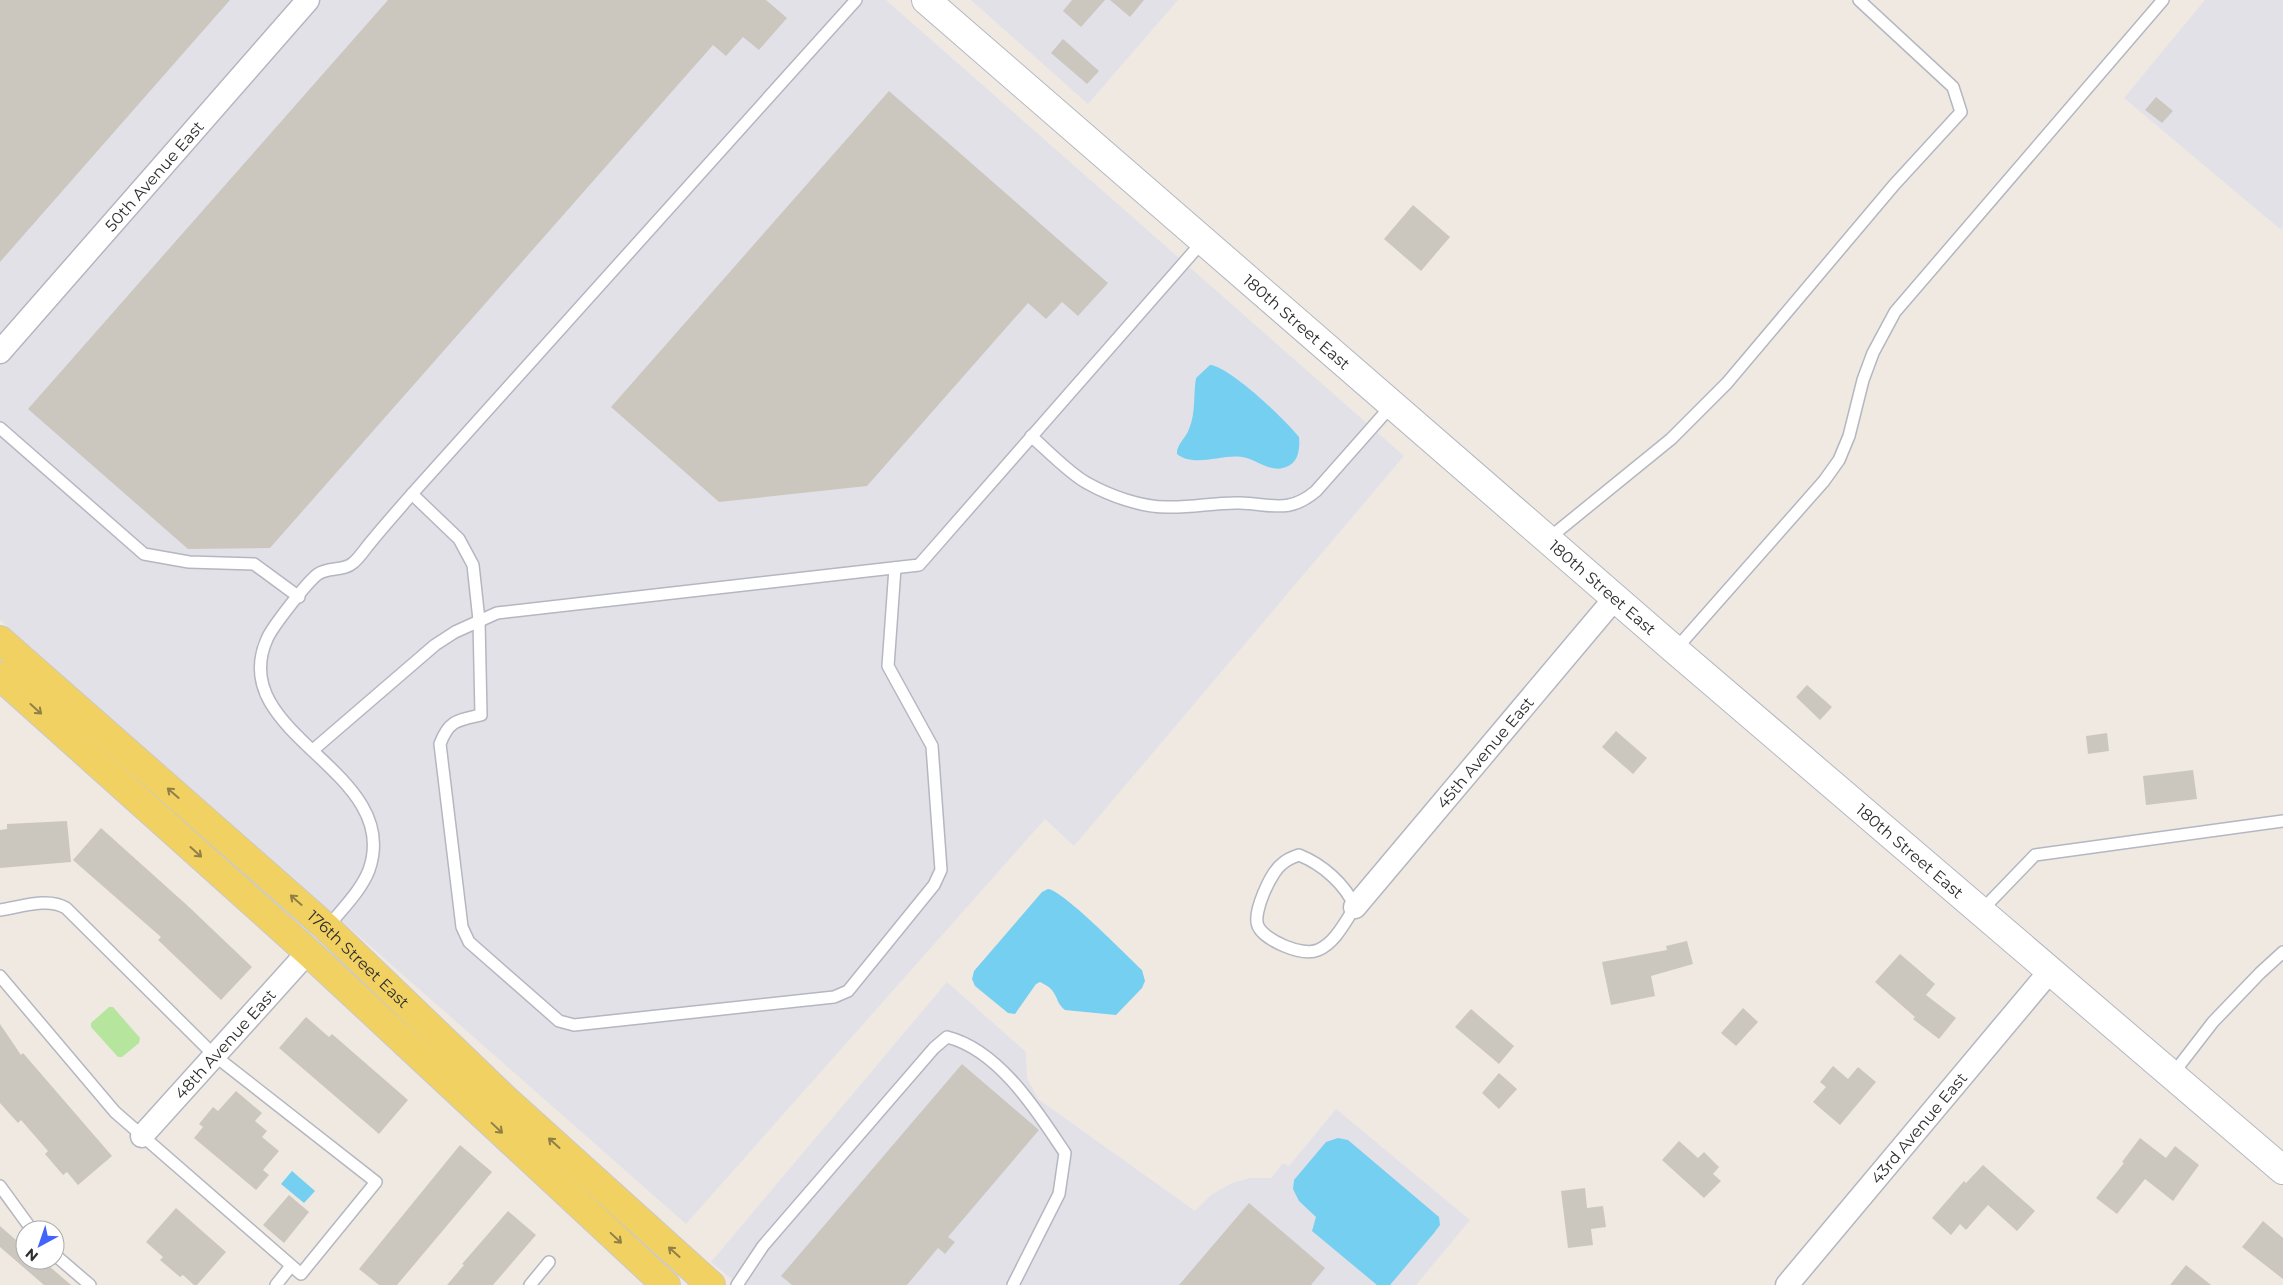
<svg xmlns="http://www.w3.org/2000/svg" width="2283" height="1285" viewBox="0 0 2283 1285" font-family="Montserrat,sans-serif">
	<rect width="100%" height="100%" fill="#efe9e1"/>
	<!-- industrial -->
	<g fill="#e3e1e8">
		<polygon points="0,0 886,0 1404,456 1074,846 1045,819 686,1224 0,620"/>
		<polygon points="971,0 1178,0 1088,104"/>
		<polygon points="2205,0 2283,0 2283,226 2280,229 2124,98"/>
		<polygon points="947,982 1026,1052 1027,1078 1038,1099 1195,1211 1211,1195 1232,1183 1250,1178 1271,1178 1283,1163 1289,1166 1336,1109 1470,1220 1416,1285 739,1285 711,1262"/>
	</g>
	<!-- green -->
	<polygon fill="#b6e59e" points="109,1007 113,1007 140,1038 139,1043 122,1057 118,1057 91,1027 91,1023"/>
	<!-- water -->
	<g fill="#75cff0">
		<path d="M1210 365C1229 366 1286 420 1299 437 1300 446 1299 460 1290 465 1272 476 1258 459 1242 457 1221 454 1195 468 1177 454 1176 445 1186 438 1189 429 1196 412 1193 396 1196 378Z"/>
		<path d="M1048 889C1064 891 1126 955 1142 970L1145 981 1142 988 1116 1015 1065 1010C1053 1000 1060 991 1040 982L1036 984 1015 1014 1008 1013 975 986 972 979 974 971 1042 892Z"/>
		<polygon points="1338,1138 1348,1140 1439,1217 1440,1225 1434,1233 1390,1285 1377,1285 1312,1231 1316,1217 1299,1201 1293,1189 1294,1180 1326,1142"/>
		<polygon points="292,1171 315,1191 304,1203 281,1184"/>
	</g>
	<!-- building -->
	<g fill="#cbc7bf">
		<polygon points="0,0 230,0 0,262"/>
		<polygon points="388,0 766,0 787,18 759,50 743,37 726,56 713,45 270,548 188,549 28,409"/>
		<polygon points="1072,0 1105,0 1081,27 1063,11"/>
		<polygon points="1110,0 1144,0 1130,17"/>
		<polygon points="1063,39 1099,71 1087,84 1051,53"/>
		<polygon points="889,91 1108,283 1078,316 1062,302 1046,319 1028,303 867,486 719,502 611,407"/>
		<polygon points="2156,97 2173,111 2162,123 2145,110"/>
		<polygon points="1413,205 1450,237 1421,271 1384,239"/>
		<polygon points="1807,685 1832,707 1820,720 1796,697"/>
		<polygon points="1616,731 1647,758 1633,774 1602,747"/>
		<polygon points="2107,733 2109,751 2088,754 2086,736"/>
		<polygon points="2193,770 2197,799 2146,805 2143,776"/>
		<polygon points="67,821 71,862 0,868 0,830 7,829 7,824"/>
		<polygon points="101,828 189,907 252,967 221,1000 158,940 161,937 73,860"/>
		<polygon points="1687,941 1693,964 1651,976 1655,996 1611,1005 1602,962 1667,950 1666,946"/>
		<polygon points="1900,954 1935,984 1926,995 1956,1018 1939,1039 1913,1019 1915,1017 1875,982"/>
		<polygon points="1743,1008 1758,1022 1736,1046 1721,1033"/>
		<polygon points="1471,1009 1514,1046 1499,1064 1455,1027"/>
		<polygon points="306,1017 329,1037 332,1034 408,1100 379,1134 279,1048"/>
		<polygon points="0,1024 21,1055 23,1053 112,1156 78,1185 67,1172 63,1175 45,1154 48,1151 21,1120 18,1123 0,1103"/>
		<polygon points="962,1064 1039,1130 948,1237 955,1242 945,1254 938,1248 907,1285 792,1285 781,1276"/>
		<polygon points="1833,1066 1848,1079 1858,1067 1876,1082 1840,1125 1813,1102 1826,1087 1820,1082"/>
		<polygon points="1499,1073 1517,1089 1499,1109 1482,1093"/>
		<polygon points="236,1091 262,1113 255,1121 267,1131 262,1137 279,1151 263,1170 269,1175 256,1190 194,1138 203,1127 199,1124 213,1107 218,1111"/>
		<polygon points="2140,1138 2166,1158 2175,1146 2199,1165 2173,1201 2145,1179 2117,1214 2096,1198 2124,1163 2122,1162"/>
		<polygon points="1679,1141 1698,1158 1704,1152 1719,1167 1713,1174 1721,1181 1704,1198 1662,1160"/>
		<polygon points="460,1145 492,1172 397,1285 379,1285 359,1269"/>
		<polygon points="1983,1165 2035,1211 2017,1231 1988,1205 1966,1230 1960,1224 1951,1235 1932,1218 1964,1181 1966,1183"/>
		<polygon points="1585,1188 1587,1208 1603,1206 1606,1227 1591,1229 1593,1245 1568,1248 1561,1191"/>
		<polygon points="289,1195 309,1212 284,1243 263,1225"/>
		<polygon points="1249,1203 1325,1268 1311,1285 1179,1285"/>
		<polygon points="176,1208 226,1252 197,1285 194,1285 183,1275 180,1277 160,1260 163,1257 146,1242"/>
		<polygon points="508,1211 536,1235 493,1285 447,1285 464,1265 462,1264"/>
		<polygon points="2263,1221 2283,1238 2283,1279 2242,1247"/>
		<polygon points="0,1226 25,1248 25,1260 42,1260 71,1285 44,1285 0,1247"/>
		<polygon points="2186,1265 2211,1285 2170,1285"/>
	</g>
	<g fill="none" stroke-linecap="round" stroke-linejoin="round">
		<defs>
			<g id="service">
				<polyline points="0,428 144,554 189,562 254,564 299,597"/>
				<path d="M1031 436C1047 450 1070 474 1087 483 1110 496 1141 507 1167 507 1192 508 1216 502 1240 503 1272 504 1289 514 1316 491L1392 405"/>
				<path d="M412 494 459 539 473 565 479 620 481 715C458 720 449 720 440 744L462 927 469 942 559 1021 574 1025 834 997 848 991 934 885 941 870 932 746 888 666 895 568"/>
				<polyline points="1548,539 1671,439 1727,383 1894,185 1961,112 1953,87 1859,0"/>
				<polyline points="1675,650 1824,481 1839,460 1849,436 1863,380 1873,353 1895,312 2163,0"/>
				<polyline points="313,750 435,645 455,632 497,613 919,565 1203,241"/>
				<path d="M1299 855C1322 864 1345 884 1355 907 1345 922 1335 943 1318 950 1302 957 1264 940 1258 926 1252 913 1271 872 1282 864 1286 860 1293 857 1299 855Z"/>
				<path d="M0 910C20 907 48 897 66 908L215 1056 376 1182 301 1274 115 1112 0 976"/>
				<polyline points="1981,911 2035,855 2283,821"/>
				<path d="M327 928C341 910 361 891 369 870 404 770 224 735 267 639 272 627 308 581 318 574 328 567 344 571 353 563 360 557 365 549 370 543 384 526 398 510 412 494L856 0"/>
				<polyline points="2172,1075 2213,1022 2260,973 2283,952"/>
				<polyline points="0,1186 32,1230"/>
				<polyline points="55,1255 90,1285"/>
				<polyline points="276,1285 291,1266"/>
				<polyline points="530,1285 549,1262"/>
				<path d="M737 1285 763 1246 934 1048 947 1037C999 1050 1037 1111 1065 1153L1059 1194 1013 1285"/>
			</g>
			<g id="minor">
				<path id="s1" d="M0 352 308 0"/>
				<path id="s2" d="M1355 907 1615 598"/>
				<path id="s3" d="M142 1136 308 952"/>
				<path id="s4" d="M1787 1285 2050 971"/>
			</g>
			<g id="tertiary">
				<path id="s5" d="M926 0 1675 650 2283 1170"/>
			</g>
			<g id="primary">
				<path id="s6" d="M0 640 327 928 506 1100 711 1285"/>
				<polyline points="0,676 308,952 666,1285"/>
			</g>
		</defs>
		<!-- service casing -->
		<use href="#service" stroke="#b4b7c1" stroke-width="14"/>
		<!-- minor casing -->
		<use href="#minor" stroke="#b4b7c1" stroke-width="25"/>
		<!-- tertiary casing -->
		<use href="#tertiary" stroke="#b4b7c1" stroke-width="30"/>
		<!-- primary casing -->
		<use href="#primary" stroke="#c9c9c9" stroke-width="30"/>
		<!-- service -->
		<use href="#service" stroke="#fff" stroke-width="11"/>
		<!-- minor -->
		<use href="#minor" stroke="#fff" stroke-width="22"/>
		<!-- tertiary -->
		<use href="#tertiary" stroke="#fff" stroke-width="28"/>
		<!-- primary -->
		<use href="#primary" stroke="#f2d163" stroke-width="28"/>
	</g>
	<!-- one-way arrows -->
	<defs><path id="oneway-shaft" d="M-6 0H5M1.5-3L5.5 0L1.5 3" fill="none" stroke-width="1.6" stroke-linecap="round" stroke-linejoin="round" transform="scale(1.25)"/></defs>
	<g stroke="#908048">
		<use href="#oneway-shaft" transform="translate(36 709) rotate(42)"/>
		<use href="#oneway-shaft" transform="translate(173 793) rotate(-139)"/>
		<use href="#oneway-shaft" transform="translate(196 852) rotate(42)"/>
		<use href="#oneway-shaft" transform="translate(296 900) rotate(-139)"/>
		<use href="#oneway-shaft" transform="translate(497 1128) rotate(43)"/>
		<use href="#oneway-shaft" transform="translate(554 1143) rotate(-138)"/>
		<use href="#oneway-shaft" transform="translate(616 1238) rotate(43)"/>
		<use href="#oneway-shaft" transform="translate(674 1252) rotate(-138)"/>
	</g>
	<g text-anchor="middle" stroke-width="4" stroke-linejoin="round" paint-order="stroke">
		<!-- street labels -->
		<g font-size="16" fill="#2e2e2e" stroke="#fff">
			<text dy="6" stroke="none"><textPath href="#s1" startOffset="234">50th Avenue East</textPath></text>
			<text dy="6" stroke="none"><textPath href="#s5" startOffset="491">180th Street East</textPath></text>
			<text dy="6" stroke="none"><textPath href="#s5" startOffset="896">180th Street East</textPath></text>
			<text dy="6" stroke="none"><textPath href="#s2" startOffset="202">45th Avenue East</textPath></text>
			<text dy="6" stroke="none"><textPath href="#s5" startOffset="1301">180th Street East</textPath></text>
			<text dy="6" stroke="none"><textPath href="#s6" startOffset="480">176th Street East</textPath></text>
			<text dy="6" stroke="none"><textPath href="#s3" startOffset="124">48th Avenue East</textPath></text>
			<text dy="6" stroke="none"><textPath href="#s4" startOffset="205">43rd Avenue East</textPath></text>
		</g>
	</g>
	<!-- north arrow -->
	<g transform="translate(40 1245) rotate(220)"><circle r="24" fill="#ffffff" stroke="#ababab"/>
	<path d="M0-4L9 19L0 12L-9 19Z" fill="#4264fb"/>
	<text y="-8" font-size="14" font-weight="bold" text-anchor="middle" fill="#2e2e2e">N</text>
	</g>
</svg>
